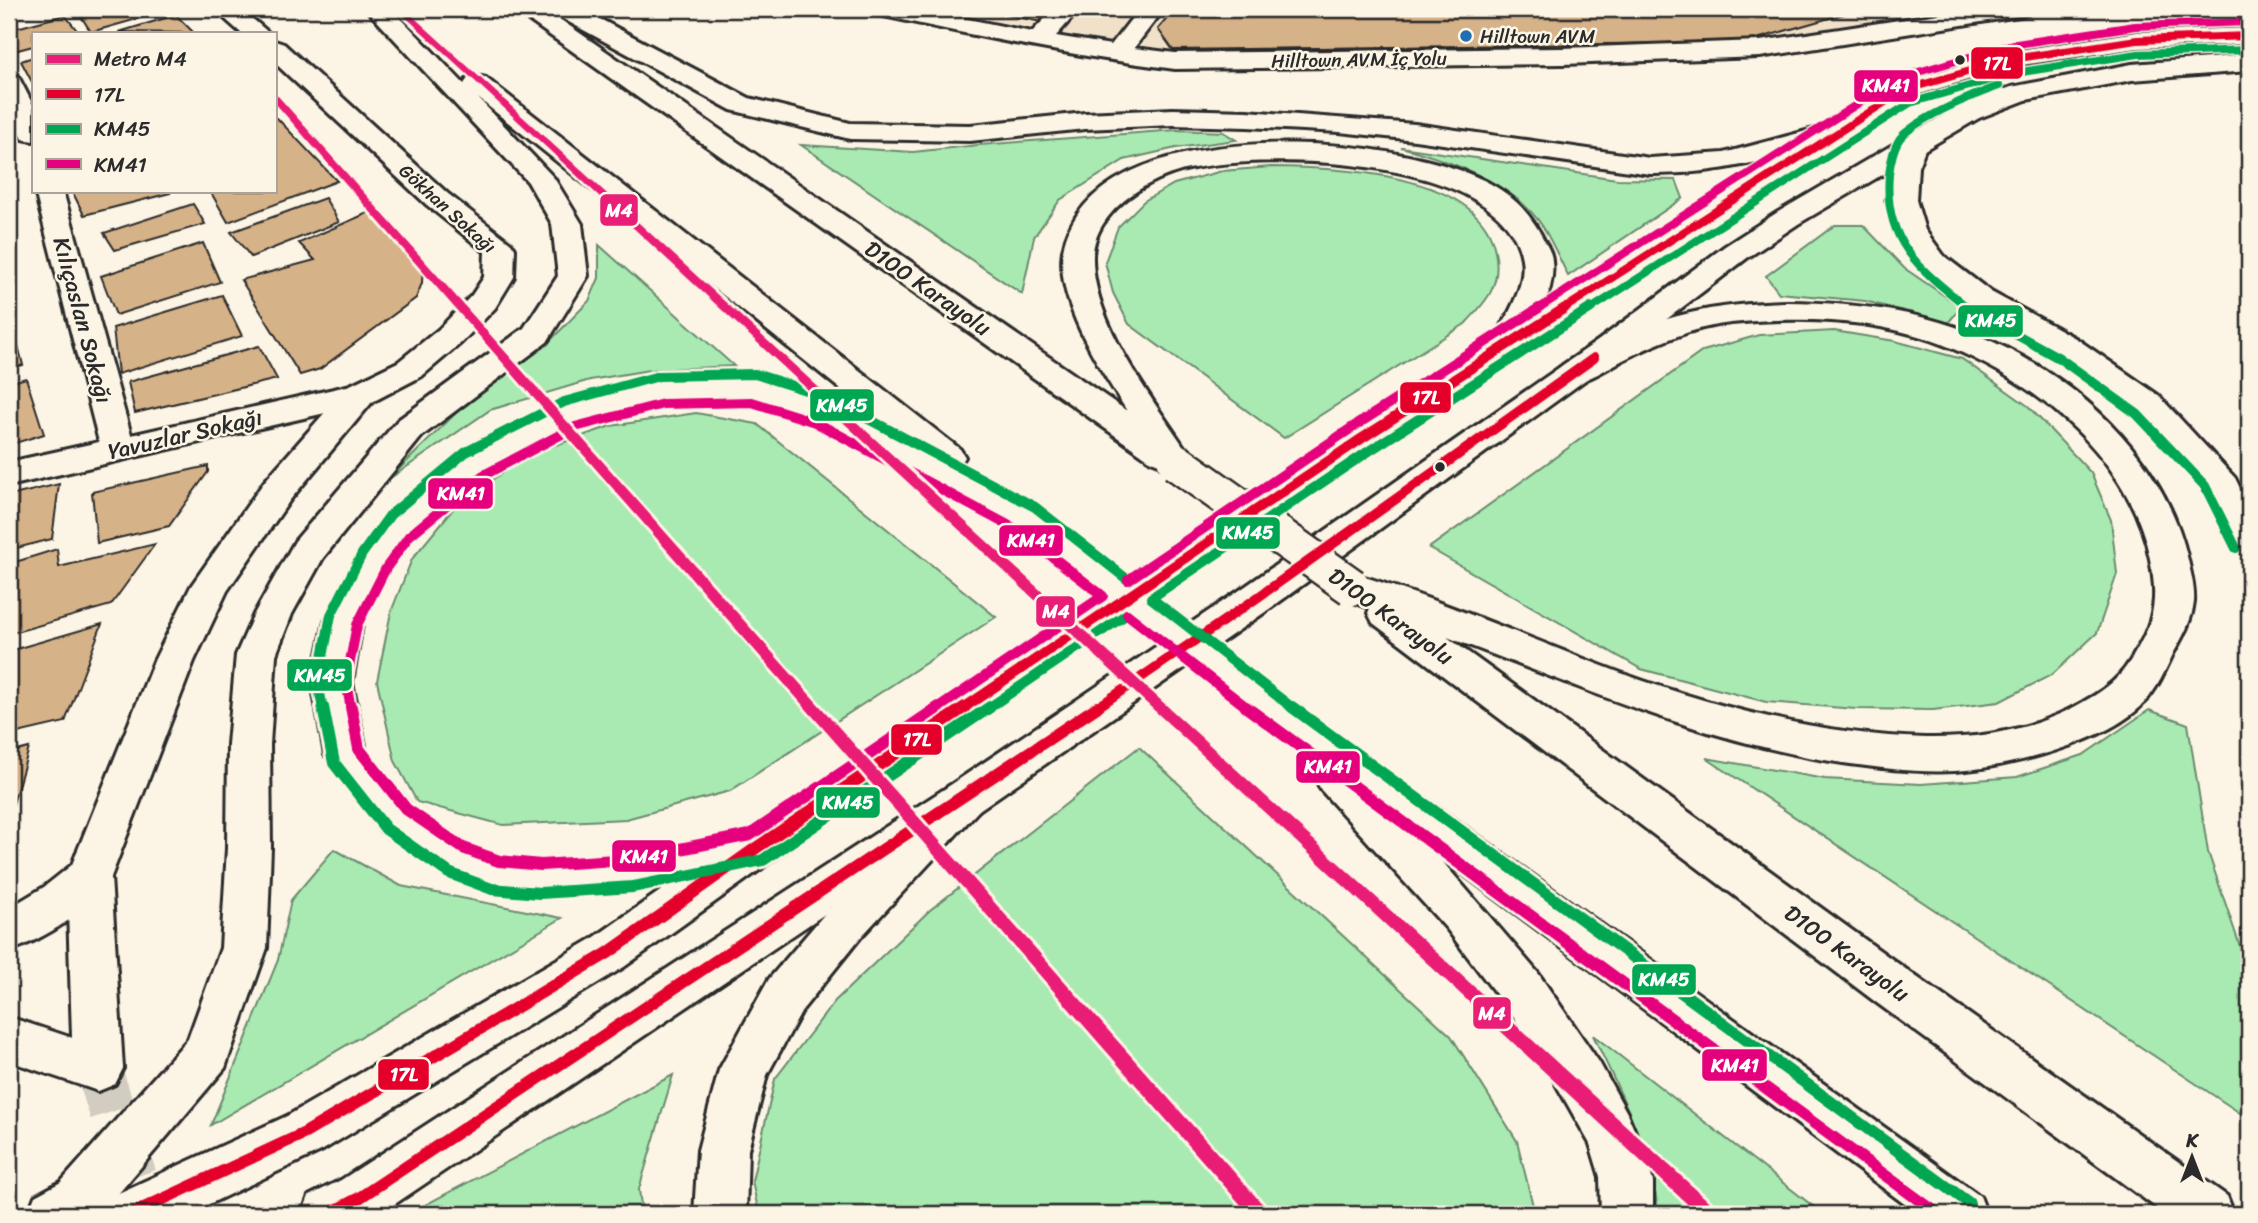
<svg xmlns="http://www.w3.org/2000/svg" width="2258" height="1223" viewBox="0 0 2258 1223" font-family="Sriracha,sans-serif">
	<rect width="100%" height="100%" fill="#fcf5e5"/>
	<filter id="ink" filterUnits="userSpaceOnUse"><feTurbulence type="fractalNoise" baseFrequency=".0143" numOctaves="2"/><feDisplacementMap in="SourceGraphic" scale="14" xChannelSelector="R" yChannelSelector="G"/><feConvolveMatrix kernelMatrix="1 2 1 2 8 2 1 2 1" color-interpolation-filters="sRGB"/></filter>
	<g filter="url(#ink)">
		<!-- built -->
		<polygon fill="#f1e1c9" points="929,9 1967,9 1766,42 1521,48 1161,51"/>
		<!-- green -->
		<g fill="#a9eab2" stroke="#6a8a6e" stroke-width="2">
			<polygon points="1177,130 1223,132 1236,140 1176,148 1124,160 1060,200 1034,237 1022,294 801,145 913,152 979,145"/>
			<path d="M1401 147 1617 179 1676 180 1683 198 1568 276C1560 259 1552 242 1543 227 1516 184 1448 160 1401 147Z"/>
			<path d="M1271 167C1334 168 1480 171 1495 251 1502 285 1487 301 1465 324L1284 438 1129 324 1113 293 1105 262 1118 227 1144 201 1174 184 1222 171Z"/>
			<polygon points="1835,225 1863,225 1904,268 1961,307 1948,323 1865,301 1779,293 1766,276"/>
			<polygon points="599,245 734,366 649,370 590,380 490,410 389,479 468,401 550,341 589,301 599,278"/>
			<polygon points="1834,331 1895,341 1962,359 2028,406 2091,473 2111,520 2117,574 2097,633 2053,674 1999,702 1933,710 1856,709 1766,702 1641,669 1429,548 1703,351 1759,335"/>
			<polygon points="696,413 757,424 996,617 730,791 626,819 503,825 417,802 395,761 377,681 391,612 412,559 458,503 530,454 611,426"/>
			<polygon points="2149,710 2188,724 2208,852 2249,973 2249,1119 1706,758 1825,779 1921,784 2017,777 2083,755"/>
			<polygon points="1139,747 1451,1036 1517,1141 1535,1214 759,1214 752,1181 775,1079 835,1001 930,910"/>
			<polygon points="334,849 401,886 562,918 211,1125 278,960 291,900"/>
			<path d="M1593 1035 1823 1214H1658C1654 1155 1618 1089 1593 1035Z"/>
			<polygon points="673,1075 639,1189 642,1214 421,1214 421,1207"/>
		</g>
		<!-- building -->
		<g fill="#d6b288" stroke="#2b2b2b" stroke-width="2">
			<polygon points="143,9 148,16 91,32 77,10"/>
			<polygon points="979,9 1055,9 1041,22"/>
			<polygon points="1175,9 1861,9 1746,42 1173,50 1158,29"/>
			<polygon points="65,15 79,33 33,33 33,46 14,51 9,41 9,30"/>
			<polygon points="176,15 194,33 119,32"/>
			<polygon points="33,57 33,82 32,82 21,61"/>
			<polygon points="275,118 277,118 337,181 228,222 210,191 275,191"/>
			<polygon points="72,191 169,191 170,193 84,215"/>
			<polygon points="325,198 339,222 251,257 231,232"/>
			<polygon points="193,204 205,224 115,250 104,233"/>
			<polygon points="370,212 423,261 422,283 416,298 320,369 300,375 241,280 315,260 299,243"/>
			<polygon points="203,243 220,282 116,315 101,276"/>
			<polygon points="222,295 242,336 118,374 113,328"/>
			<polygon points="11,318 23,365 9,369 9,319"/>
			<polygon points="259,346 277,379 135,413 128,382"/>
			<polygon points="26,378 44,434 9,445 9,383"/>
			<polygon points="208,466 208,472 169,526 97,543 92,492"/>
			<polygon points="59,484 52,539 9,550 9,496"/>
			<polygon points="155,544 111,605 9,634 9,564 57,549 59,567"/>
			<polygon points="102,624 65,722 9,735 9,651"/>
			<polygon points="29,748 9,818 9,753"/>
		</g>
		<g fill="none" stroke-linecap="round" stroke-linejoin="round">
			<!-- major-tunnel -->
			<polyline stroke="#d2cdc0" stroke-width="46" stroke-dasharray="46 23" stroke-linecap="butt" points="98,1068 146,1214"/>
			<defs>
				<g id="minor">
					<path d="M872 9H918L1032 32 1054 9H1080L1056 36 1111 45 1139 9H1164L1134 48 1175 53 1563 48 1760 41 1972 9H2031L2028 14 2019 16 1760 57 1563 64 1175 69C1077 57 981 37 884 16L875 14Z"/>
					<polygon points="2167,9 2225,9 2249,13 2249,27 2179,16 2170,14"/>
					<polygon points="9,74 18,76 33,105 33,141 23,139 9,110"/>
					<polygon points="35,191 63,191 131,435 360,383 372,386 377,394 372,402 360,405 9,486 9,462 99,442"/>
					<path d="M89 858 105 864 111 877C96 908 42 940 9 951V908L44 887 73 864Z"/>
					<polygon points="9,1017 115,1052 123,1068 115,1084 98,1091 9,1061"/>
				</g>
				<g id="major">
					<polygon points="214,9 241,9 269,33 241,33"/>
					<polygon points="2249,28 2249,44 2137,48 2015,66 1913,96 1373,447 772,861 624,967 323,1150 188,1214 105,1214 112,1196 287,1116 592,939 740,835 1349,431 1895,84 2012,51 2137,32"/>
					<polygon points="275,41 284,44 447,193 511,243 515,249 514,277 495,308 461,343 422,376 372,402 290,500 227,591 194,661 111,877 123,1068 115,1084 98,1091 81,1084 73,1068 67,877 154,661 191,586 264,482 348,386 398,362 439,329 472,295 484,277 485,252 427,205 275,63"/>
					<polygon points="2249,55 2249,71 2132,80 2026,100 1979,118 1798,224 1747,258 1621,354 1268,610 979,810 380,1214 302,1214 309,1196 341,1180 949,786 1240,590 1599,340 1725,246 1778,212 1959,106 2011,87 2132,64"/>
				</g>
				<g id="highway">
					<polygon points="366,9 392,9 464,84 468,78 477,76 486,78 960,449 965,457 960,465 956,466 1040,510 1045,519 1040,528 1027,532 1014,528 808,417 752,399 661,401 582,422 486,472 412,535 390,566 363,620 352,682 366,750 411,806 473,848 496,856 541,860 632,854 756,830 772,835 778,848 772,861 756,866 632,892 541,898 496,894 441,874 381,832 325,755 312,682 325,620 361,552 386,517 462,456 558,406 661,379 754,377 832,401 901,438 478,98 554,178 582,224 588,276 547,342 422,436 323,558 292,614 276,655 270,744 271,848 267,948 225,1068 101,1214 28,1214 35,1196 61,1182 188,1039 221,948 227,848 228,744 236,655 254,614 295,541 398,420 524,328 558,276 552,224 528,182"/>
					<path d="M517 9H545L1127 411C1101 370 1055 301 1063 251 1088 108 1406 131 1496 187 1519 201 1533 218 1545 242 1548 248 1552 254 1552 261 1556 291 1534 330 1517 354L1506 357 1495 354 1490 347C1503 322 1527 289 1522 259 1504 155 1267 152 1189 169 1150 177 1095 210 1093 255 1091 325 1158 405 1194 462L1188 470 1176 474 1164 470 1159 464 1151 461 520 14Z"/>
					<path d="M551 9H581L749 98 850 123 970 125 1085 113 1173 109 1247 111 1415 124 1650 158 1724 153 1840 122 1850 124 1854 130 1850 136C1783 157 1720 175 1650 174L1415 140 1339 132 1247 127 1173 125 1085 129 970 141 850 139 731 110 554 14Z"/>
					<polygon points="1913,136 1923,138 1927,144 1918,167 1916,200 1925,230 1944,256 1991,292 2077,339 2158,395 2235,478 2249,506 2249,555 2236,551 2202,484 2134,411 2055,353 1969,306 1922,268 1895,231 1886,200 1890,167 1903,138"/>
					<path d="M1787 302C1863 303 1937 313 2006 348 2090 390 2167 466 2188 560 2191 574 2195 588 2194 602 2192 621 2182 638 2173 654 2165 671 2157 689 2144 703 2109 742 2007 768 1955 771 1918 773 1880 768 1843 763 1704 742 1578 686 1447 637L1911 973 2227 1196 2234 1214H2165L1877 1003 1373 623 1368 613 1370 608 1339 597 1333 587 1339 577 1352 573C1444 601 1532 640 1621 673 1718 708 1822 735 1925 738 1981 739 2035 730 2083 702 2115 685 2127 670 2143 638 2157 610 2156 589 2150 559 2130 458 2040 385 1949 347 1882 319 1802 316 1731 323 1693 327 1657 343 1623 360 1606 369 1590 380 1571 384L1559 381 1554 374C1563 361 1581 355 1595 348 1662 315 1712 304 1787 302Z"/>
					<polygon points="1261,685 1275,690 1980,1196 1987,1214 1918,1214 1435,853 1538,973 1599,1062 1627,1113 1646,1158 1653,1182 1653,1214 1601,1214 1600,1177 1590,1144 1532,1042 1447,929 1321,790 1315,778 1320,767 1247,712 1241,701 1247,690"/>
					<polygon points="964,781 979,786 985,798 979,810 860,938 803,1009 767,1075 748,1150 746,1214 694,1214 698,1150 719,1070 769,979 828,910 949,786"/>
				</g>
			</defs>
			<!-- minor casing -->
			<use href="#minor" stroke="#2b2b2b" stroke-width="6"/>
			<!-- major casing -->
			<use href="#major" stroke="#2b2b2b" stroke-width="6"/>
			<!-- highway casing -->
			<use href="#highway" stroke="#2b2b2b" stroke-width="6"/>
			<!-- minor -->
			<use href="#minor" fill="#fcf5e5" fill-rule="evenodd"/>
			<!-- major -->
			<use href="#major" fill="#fcf5e5" fill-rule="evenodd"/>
			<!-- highway -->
			<use href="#highway" fill="#fcf5e5" fill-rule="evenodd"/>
			<defs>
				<g id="highway-bridge">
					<polyline points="1176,462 1352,587"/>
					<polyline points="1027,519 1261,701"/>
				</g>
			</defs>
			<!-- highway-bridge casing -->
			<use href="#highway-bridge" stroke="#2b2b2b" stroke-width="41" stroke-linecap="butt"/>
			<!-- highway-bridge -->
			<use href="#highway-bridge" stroke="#fcf5e5" stroke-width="36"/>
			<defs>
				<polyline id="bus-1-far2" points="1562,310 1904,90 2012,59 2137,40 2249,36"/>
				<g id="bus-1-far1">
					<polyline points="962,709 1361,439 1565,308"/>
					<polyline points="1095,709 1254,600 1594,358"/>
				</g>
				<g id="bus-1">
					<polyline points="131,1214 305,1133 608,953 756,848 965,707"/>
					<polyline points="328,1214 359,1198 1097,707"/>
				</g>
				<g id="bus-2-far2">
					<polyline points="1589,310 1910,103 2015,73 2138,54 2249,50"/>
					<path d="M1971 310C1922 271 1883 243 1889 175 1890 164 1894 143 1903 135 1925 115 1971 96 1999 86"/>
				</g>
				<g id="bus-2-far1">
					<polyline points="1968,308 2059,358 2137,414 2205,486 2236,548"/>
					<polyline points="323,709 318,683 331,615 362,554 390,515 466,452 564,402 659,376 755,374 825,396 1035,507 1128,580"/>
					<polyline points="987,709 1127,614"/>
					<polyline points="1294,709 1151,598 1369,451 1591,308"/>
				</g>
				<g id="bus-2">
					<polyline points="323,707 334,763 386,829 449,873 492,889 540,893 633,887 763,860 990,707"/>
					<polyline points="1292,707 1969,1203"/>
				</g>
				<polyline id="bus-3-far2" points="1536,310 1898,78 2010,45 2135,26 2249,22"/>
				<g id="bus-3-far1">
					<polyline points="1128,580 1353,427 1539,308"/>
					<polyline points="1127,614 1249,709"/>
					<polyline points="351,709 346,682 357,625 386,568 409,536 482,476 575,427 663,404 752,402 815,422 1019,531 1103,596 937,709"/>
				</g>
				<g id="bus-3">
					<polyline points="351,707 359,749 406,809 463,848 499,861 541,865 630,859 750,835 939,707"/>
					<polyline points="1246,707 1938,1214"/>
				</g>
			</defs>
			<!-- bus-1-far2 casing -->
			<use href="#bus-1-far2" stroke="#fcf5e5" stroke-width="11"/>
			<!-- bus-1-far1 casing -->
			<use href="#bus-1-far1" stroke="#fcf5e5" stroke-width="15"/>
			<!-- bus-1 casing -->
			<use href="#bus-1" stroke="#fcf5e5" stroke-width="18"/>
			<!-- bus-2-far2 casing -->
			<use href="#bus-2-far2" stroke="#fcf5e5" stroke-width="11"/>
			<!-- bus-2-far1 casing -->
			<use href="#bus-2-far1" stroke="#fcf5e5" stroke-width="15"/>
			<!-- bus-2 casing -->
			<use href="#bus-2" stroke="#fcf5e5" stroke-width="18"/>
			<!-- bus-3-far2 casing -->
			<use href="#bus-3-far2" stroke="#fcf5e5" stroke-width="11"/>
			<!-- bus-3-far1 casing -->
			<use href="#bus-3-far1" stroke="#fcf5e5" stroke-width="15"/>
			<!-- bus-3 casing -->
			<use href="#bus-3" stroke="#fcf5e5" stroke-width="18"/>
			<!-- bus-1-far2 -->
			<use href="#bus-1-far2" stroke="#e4002b" stroke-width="8"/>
			<!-- bus-1-far1 -->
			<use href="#bus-1-far1" stroke="#e4002b" stroke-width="10"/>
			<!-- bus-1 -->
			<use href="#bus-1" stroke="#e4002b" stroke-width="12"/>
			<!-- bus-2-far2 -->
			<use href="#bus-2-far2" stroke="#00a651" stroke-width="8"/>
			<!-- bus-2-far1 -->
			<use href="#bus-2-far1" stroke="#00a651" stroke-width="10"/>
			<!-- bus-2 -->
			<use href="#bus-2" stroke="#00a651" stroke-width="12"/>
			<!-- bus-3-far2 -->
			<use href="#bus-3-far2" stroke="#e5007d" stroke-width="8"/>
			<!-- bus-3-far1 -->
			<use href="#bus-3-far1" stroke="#e5007d" stroke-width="10"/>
			<!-- bus-3 -->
			<use href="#bus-3" stroke="#e5007d" stroke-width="12"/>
			<defs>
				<g id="metro-1">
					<polygon points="397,9 405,9 1716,1208 1718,1214 1698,1214"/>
					<polygon points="275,96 278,96 1266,1208 1268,1214 1249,1214 275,103"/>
				</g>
			</defs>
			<!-- metro-1 casing -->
			<use href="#metro-1" stroke="#fcf5e5" stroke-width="6"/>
			<!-- metro-1 -->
			<use href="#metro-1" fill="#e91e76" fill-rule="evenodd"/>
		</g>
	</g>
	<!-- markers -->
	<circle fill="#1f6fb2" stroke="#fcf5e5" stroke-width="2.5" cx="1466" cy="36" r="7"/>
	<g fill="#2b2b2b" stroke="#fcf5e5" stroke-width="2.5">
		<circle cx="1960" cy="60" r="6"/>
		<circle cx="1440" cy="467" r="6"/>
	</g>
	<g text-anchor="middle" stroke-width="5" stroke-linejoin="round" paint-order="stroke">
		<!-- far-poi labels -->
		<g font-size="19" fill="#2b2b2b" stroke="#fcf5e5" text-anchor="start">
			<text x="1480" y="43">Hilltown AVM</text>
		</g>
		<!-- far-street labels -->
		<g font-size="19" fill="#2b2b2b" stroke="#fcf5e5">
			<text transform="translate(1359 59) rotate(-1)" y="7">Hilltown AVM İç Yolu</text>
			<text transform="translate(448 208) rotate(42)" y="7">Gökhan Sokağı</text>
		</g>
		<!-- street labels -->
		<g font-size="23" fill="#2b2b2b" stroke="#fcf5e5">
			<text transform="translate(928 288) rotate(35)" y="8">D100 Karayolu</text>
			<text transform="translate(83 320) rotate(75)" y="8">Kılıçaslan Sokağı</text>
			<text transform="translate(185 434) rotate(-13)" y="8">Yavuzlar Sokağı</text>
			<text transform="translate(1391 616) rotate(36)" y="8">D100 Karayolu</text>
			<text transform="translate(1847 953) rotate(36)" y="8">D100 Karayolu</text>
		</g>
	</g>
	<g stroke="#fcf5e5" stroke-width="2.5">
		<rect x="1970" y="46" width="54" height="34" rx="7" fill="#e4002b"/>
		<rect x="1853" y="69" width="66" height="34" rx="7" fill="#e5007d"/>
		<rect x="599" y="193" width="40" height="34" rx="7" fill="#e91e76"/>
		<rect x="1957" y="304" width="67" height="34" rx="7" fill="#00a651"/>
		<rect x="1399" y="381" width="53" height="33" rx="7" fill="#e4002b"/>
		<rect x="809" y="388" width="66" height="34" rx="7" fill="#00a651"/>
		<rect x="427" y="477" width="67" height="33" rx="7" fill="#e5007d"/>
		<rect x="1215" y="516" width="66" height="34" rx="7" fill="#00a651"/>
		<rect x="998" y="524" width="66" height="33" rx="7" fill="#e5007d"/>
		<rect x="1035" y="595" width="41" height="33" rx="7" fill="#e91e76"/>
		<rect x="286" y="658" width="67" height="34" rx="7" fill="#00a651"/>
		<rect x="890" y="723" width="53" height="33" rx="7" fill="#e4002b"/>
		<rect x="1295" y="750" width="66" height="34" rx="7" fill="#e5007d"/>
		<rect x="815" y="786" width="66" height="33" rx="7" fill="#00a651"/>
		<rect x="611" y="839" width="66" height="34" rx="7" fill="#e5007d"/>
		<rect x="1631" y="963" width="66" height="33" rx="7" fill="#00a651"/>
		<rect x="1472" y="996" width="40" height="34" rx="7" fill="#e91e76"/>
		<rect x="1701" y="1048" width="67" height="34" rx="7" fill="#e5007d"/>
		<rect x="377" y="1058" width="53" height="33" rx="7" fill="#e4002b"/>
	</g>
	<g font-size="19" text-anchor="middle" font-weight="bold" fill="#fff">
		<text x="1997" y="70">17L</text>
		<text x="1886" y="92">KM41</text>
		<text x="619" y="217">M4</text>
		<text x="1991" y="327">KM45</text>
		<text x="1426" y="404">17L</text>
		<text x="842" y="412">KM45</text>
		<text x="461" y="500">KM41</text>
		<text x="1248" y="539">KM45</text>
		<text x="1031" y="547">KM41</text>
		<text x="1056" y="618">M4</text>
		<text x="320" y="682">KM45</text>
		<text x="917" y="746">17L</text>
		<text x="1328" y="773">KM41</text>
		<text x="848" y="809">KM45</text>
		<text x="644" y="863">KM41</text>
		<text x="1664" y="986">KM45</text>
		<text x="1492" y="1020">M4</text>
		<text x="1735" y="1072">KM41</text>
		<text x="404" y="1081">17L</text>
	</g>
	<!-- margin -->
	<rect width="2258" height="1223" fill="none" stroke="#fcf5e5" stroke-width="35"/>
	<rect x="18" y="18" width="2223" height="1188" fill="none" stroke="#2b2b2b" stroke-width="2.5" filter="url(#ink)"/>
	<!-- legend -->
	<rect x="32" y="32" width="245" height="161" fill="#fcf5e5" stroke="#a8a49b" stroke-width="2"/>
	<rect x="46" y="54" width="35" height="10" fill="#e91e76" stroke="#a8a49b" stroke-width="2"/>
	<text x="94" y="66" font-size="21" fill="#2b2b2b">Metro M4</text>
	<rect x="46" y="89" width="35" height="10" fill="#e4002b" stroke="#a8a49b" stroke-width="2"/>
	<text x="94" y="102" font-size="21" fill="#2b2b2b">17L</text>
	<rect x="46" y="124" width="35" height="10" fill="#00a651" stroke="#a8a49b" stroke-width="2"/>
	<text x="94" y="136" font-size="21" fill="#2b2b2b">KM45</text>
	<rect x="46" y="159" width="35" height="10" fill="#e5007d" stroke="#a8a49b" stroke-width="2"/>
	<text x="94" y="172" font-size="21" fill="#2b2b2b">KM41</text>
	<!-- north arrow -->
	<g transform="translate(2192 1157)" stroke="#fcf5e5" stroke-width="5" paint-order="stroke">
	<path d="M0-5L12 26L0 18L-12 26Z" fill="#2b2b2b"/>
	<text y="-10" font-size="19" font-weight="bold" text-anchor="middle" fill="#2b2b2b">K</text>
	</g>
</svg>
